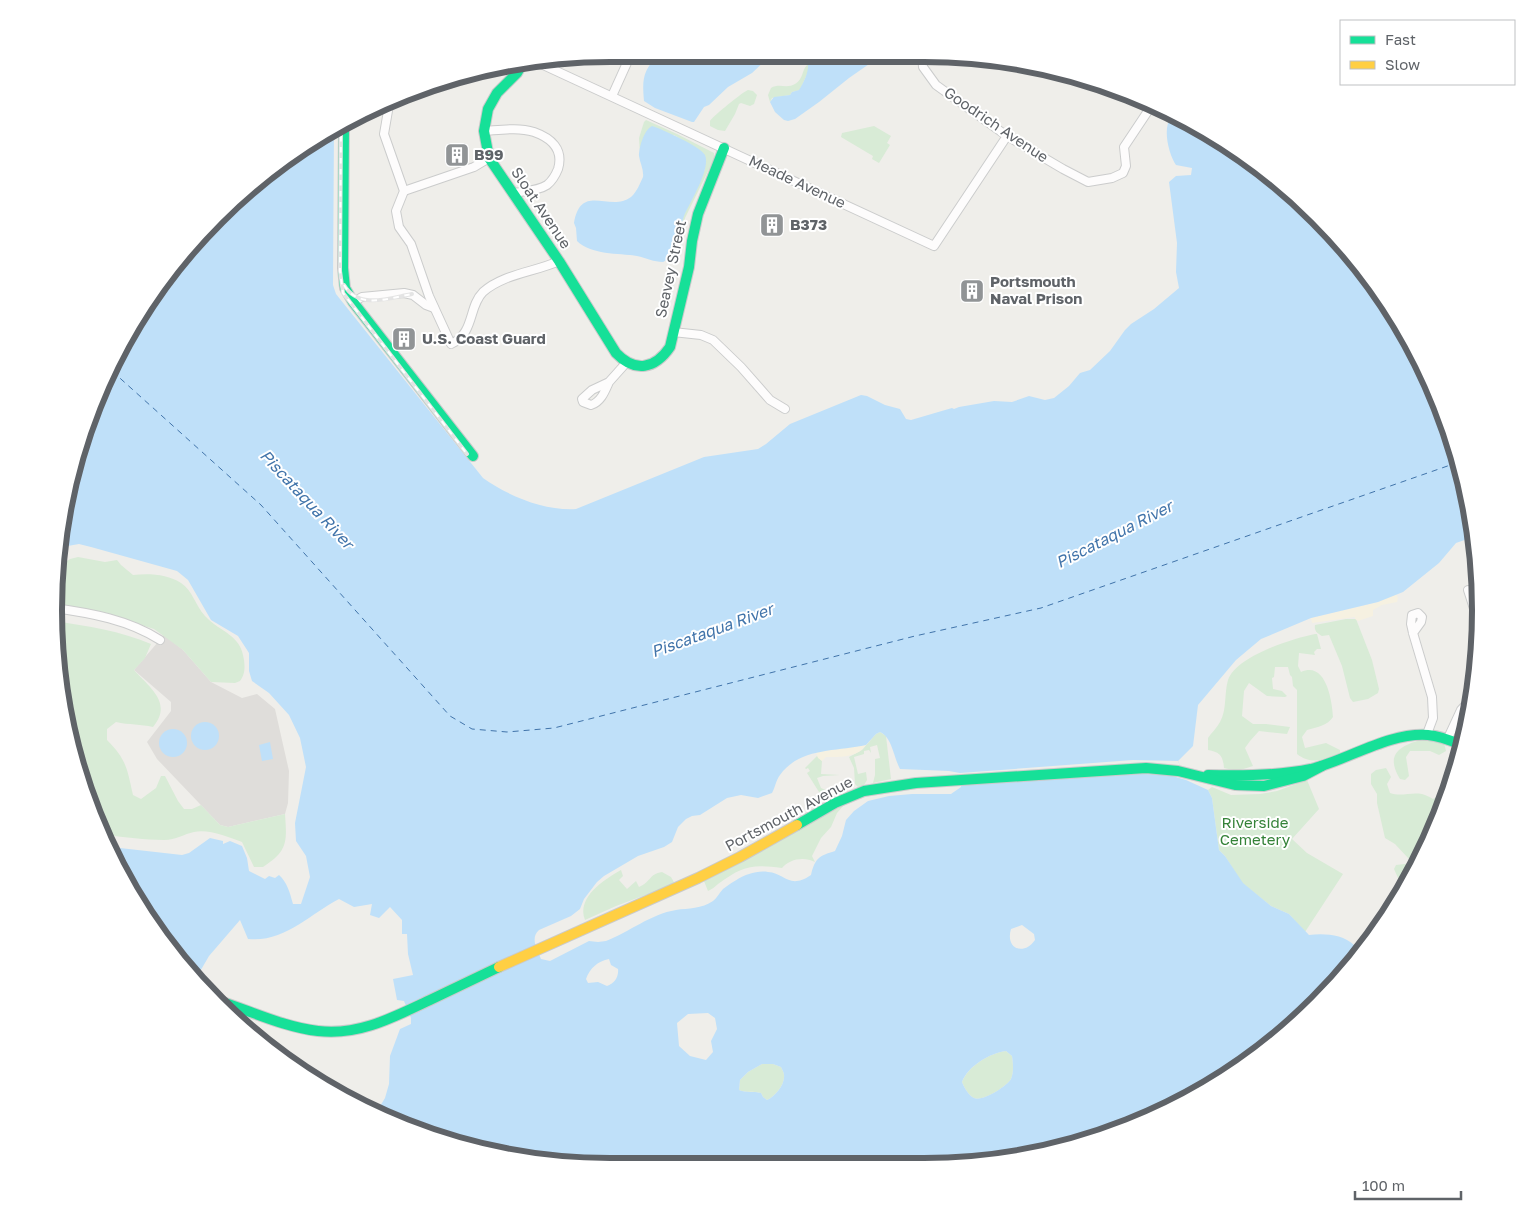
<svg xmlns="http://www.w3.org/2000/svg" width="1535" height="1221" viewBox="0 0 1535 1221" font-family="'Golos Text',sans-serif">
	<rect width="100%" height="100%" fill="#efeeea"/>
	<!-- industrial -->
	<polygon fill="#dfddda" points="164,635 183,650 211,682 242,698 257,694 275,709 289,771 288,803 285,814 228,827 220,825 157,759 147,742 171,711 171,702 134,670"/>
	<!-- green -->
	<g fill="#d8ebd6">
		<path d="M808 64V72L800 90 792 92 790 95 772 98 770 102 768 95 771 88C779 83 787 89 795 84 804 79 801 70 808 64Z"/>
		<path d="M748 90 753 91 757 95 754 104 750 106 741 103 739 104 735 114 725 131 718 130 710 126V121C713 116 744 91 748 90Z"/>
		<polygon points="646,120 677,134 714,153 714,159 685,218 682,238 676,248 683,217 705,169 682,140 674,135 645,136 640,153 639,138 644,122"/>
		<polygon points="874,126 891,136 887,143 890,145 879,163 872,159 873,156 841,137 842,133"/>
		<path d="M78 557 105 562 117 560 121 565 133 575C148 573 168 574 181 583 193 591 195 605 205 616 221 633 241 634 244 660 245 668 245 674 240 681L235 683 211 682 183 650 154 629 93 610 55 603 59 567 70 559Z"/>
		<path d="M1346 619H1356L1372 660 1379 689 1378 693 1368 699 1353 702 1350 698 1342 666 1329 635 1322 636C1317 633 1314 631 1315 625Z"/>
		<path d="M55 621C87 626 121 631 151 644L145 658 134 670C150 688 173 703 153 727 141 724 129 725 116 722L107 729V740C127 760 127 769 133 795L141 799 156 788 161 776H165L178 801 184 809H192L201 805 220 825 228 827 285 814C287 842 288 851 263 867H254L242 842C228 837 209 829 194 832 184 834 176 840 164 840 145 840 125 837 106 835L73 754Z"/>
		<path d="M1315 634H1317L1321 649H1317L1314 652 1315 655 1299 653 1298 666 1301 672C1326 661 1332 700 1333 717 1327 726 1317 727 1307 730L1302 737 1305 748 1326 743 1340 750V754C1325 760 1311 765 1297 754V690L1293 686 1292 677 1290 675 1288 667H1275L1274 677 1272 678 1273 689 1282 691 1287 696 1285 697 1267 696 1249 683 1244 691 1242 716 1253 724H1266L1290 727 1287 734 1259 731 1250 741 1245 748 1253 766 1237 771 1224 768C1223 756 1220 752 1208 750V738C1211 733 1217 728 1220 722 1227 710 1224 694 1228 680 1236 656 1291 639 1315 634Z"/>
		<polygon points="880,732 886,736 891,779 873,783 875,775 875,759 880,758 877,745 870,747 871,753 869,750 864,751 864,754 854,757 858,774 866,772 867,780 864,785 858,787 855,784 854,768 849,757 862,750 876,734"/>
		<path d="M1420 740H1434L1444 743 1446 751 1439 755 1430 751H1410L1406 757 1409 776 1405 780 1400 779C1386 756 1397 747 1420 740Z"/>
		<polygon points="817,756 822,761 821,774 840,775 823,776 817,778 821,788 832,793 832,797 826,803 807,773 810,771 808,768 806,769 805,768"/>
		<path d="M1386 768 1391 777 1387 784 1390 793C1401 797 1410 792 1422 794 1426 795 1430 797 1433 799L1449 790 1424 857 1409 859 1395 844 1385 838 1377 803V794L1371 784V774L1376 770Z"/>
		<polygon points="1307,780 1319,809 1292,839 1307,853 1343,874 1305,932 1289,914 1271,906 1242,883 1225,856 1219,850 1212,798 1208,790 1212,787 1231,795 1260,794 1277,791"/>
		<path d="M844 805 837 813 831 827 821 838 812 856 815 862C804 856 789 859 782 868 751 864 743 866 718 884 715 887 712 889 708 891L704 881Z"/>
		<polygon points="1421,862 1409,881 1398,878 1394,869 1396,865"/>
		<path d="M621 870 623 876 619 880 627 889 636 881 639 887C651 882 649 874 662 872L671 877 675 884 616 906 585 920C576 897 605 879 621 870Z"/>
		<path d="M1006 1051 1012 1056C1013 1063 1014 1072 1011 1079 1006 1087 982 1102 974 1098 968 1095 964 1087 962 1082 968 1066 990 1053 1006 1051Z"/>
		<path d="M762 1064H773L781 1067C782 1070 784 1072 784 1075 785 1085 775 1096 767 1100L763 1097 761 1093C753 1091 747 1093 739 1090L740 1080 748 1072Z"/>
	</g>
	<!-- sand -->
	<g fill="#f6f1e1">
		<polygon points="1396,594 1398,598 1397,602 1382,605 1373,610 1373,616 1358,621 1355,619 1355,617 1312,623 1311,618 1378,602"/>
		<path d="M866 745C857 758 840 757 826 757L822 761 818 758 816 752Z"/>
	</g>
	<!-- water -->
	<g fill="#bfe0f9" fill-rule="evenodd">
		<path d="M658 54H775L769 57 752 73 728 87 709 105 704 107 694 122H692L655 108 644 101C642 78 643 72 658 54Z"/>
		<path d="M792 54 887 55 872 62 849 78 819 102 795 119 788 121 784 120 775 112 770 102 774 97 790 95 792 92 799 90C803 84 809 72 808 64L803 58Z"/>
		<path d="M1177 117 1203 128 1291 192 1366 271 1407 332 1452 432 1476 536 1456 543 1439 563 1403 592 1378 602 1311 618 1261 639 1236 660 1198 705 1193 746 1178 761 1186 780 1208 790 1212 798 1219 850 1225 856 1243 883 1271 906 1289 914 1309 935C1323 933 1343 934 1354 945 1357 948 1359 953 1360 956L1291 1029 1203 1093 1069 1148 961 1166 610 1167 502 1157 397 1125 376 1113 385 1098 389 1084 390 1056 400 1029 411 1024V1018L404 1001 397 1000 393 979 413 975 408 954 407 934H402V920L390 907 379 918 370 915 372 904 354 907 339 899C310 914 284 943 248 939L240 920 209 956 195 980 192 977 128 889 111 847 182 855 189 853 210 838 223 841V844L230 841 242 846 247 858 249 871 265 879 269 876 275 878 279 875C287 882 290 893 293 904H301L310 877 306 856 296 841 295 823 306 767 300 738 289 715 269 693 252 681 249 671V653L238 636 211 620 188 580 177 571 91 547 79 544 62 547 73 466 128 332 217 217 334 128 333 285 336 294 483 478C508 496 545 511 576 509L704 457 758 449 766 444 790 424 861 395 867 396 885 405 900 409 906 419 911 420 952 408 954 409 959 407 994 401 1012 402 1029 396 1045 400 1054 398 1069 386 1080 373 1090 370 1110 351 1125 330 1131 324 1154 309 1179 288 1176 272 1177 243 1169 182 1176 176 1191 175 1192 168 1176 165C1169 155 1162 128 1171 118ZM880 732C892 737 894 758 900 769L949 771 960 773 961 787 951 794H912L889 796 868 801 854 811 846 820 842 836 835 851C819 856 815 858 811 875 789 890 785 873 768 872 762 871 755 872 749 874 741 876 730 884 723 889 719 893 717 898 713 901 702 909 688 908 676 910 651 914 629 932 606 941L598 942 589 941 550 961 541 959C537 949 530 938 539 930L571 916 580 909 584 899 597 882 604 876 638 856 664 847 672 842 678 827 686 819 692 816 700 815 727 798 741 795 758 798 772 793C775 788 776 780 780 775 800 747 836 752 866 745L876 734ZM1022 925 1034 934 1035 940C1024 956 1005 949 1011 929ZM609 959 611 965 618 969C619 977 614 984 607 986L598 982 588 983 586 979C590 968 598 961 609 959ZM708 1013 715 1018 717 1029 711 1041 713 1052 706 1060 690 1056 679 1046 677 1023 688 1014ZM1006 1051 1012 1056C1013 1063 1014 1072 1011 1079 1006 1087 982 1102 974 1098 968 1095 964 1087 962 1082 968 1066 990 1053 1006 1051ZM762 1064H773L781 1067C782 1070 784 1072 784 1075 785 1085 775 1096 767 1100L763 1097 761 1093C753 1091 747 1093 739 1090L740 1080 748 1072Z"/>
		<path d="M652 126C662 129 701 147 705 155 711 169 690 202 684 216 680 226 682 240 676 249 675 251 665 262 663 262 654 262 646 258 637 256 618 253 591 255 577 241L576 228 574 223C581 182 610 213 631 197 637 192 640 183 643 177 644 170 640 163 639 156 639 147 644 130 652 126Z"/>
		<circle cx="205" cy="736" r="14"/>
		<circle cx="173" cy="743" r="14"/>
		<polygon points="270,742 273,759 262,761 259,745"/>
	</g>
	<!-- pier -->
	<polygon fill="#efeeea" points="1133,760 1178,761 1186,780 1169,775 1143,774 961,784 960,773"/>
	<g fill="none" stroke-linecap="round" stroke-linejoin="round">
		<!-- ferry -->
		<polyline stroke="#4174aa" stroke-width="1" stroke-dasharray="6 5" stroke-linecap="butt" points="112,371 261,505 450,716 472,729 507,732 554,728 915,636 1041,608 1459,462"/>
		<defs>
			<g id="street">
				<polyline points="922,55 923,67 936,85 1007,136 1063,169 1088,182 1112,178 1123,173 1126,166 1124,147 1152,105"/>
				<polyline points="539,63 934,246 1007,136"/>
				<polyline points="612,96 631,54"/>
				<polyline points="1132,96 1144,106 1154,106"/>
				<path d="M389 105 384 134 404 191 396 211 399 227 411 244 429 296 451 344C475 333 468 307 483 292 503 274 535 272 559 261"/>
				<path d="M484 131C500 130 518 127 534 132 551 138 564 149 558 169 556 174 552 181 547 185 538 191 524 191 514 193"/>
				<polyline points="404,191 474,167 489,158"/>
				<polyline points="353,302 362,297 404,293 413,295 426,305 434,308"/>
				<polyline points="673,332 701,335 713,340 741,367 770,400 785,409"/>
				<path d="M609 382C605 391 601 402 591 405L583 402 582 399 592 390 609 382 626 363"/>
				<polyline points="1468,590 1479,624"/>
				<path d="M54 608C91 613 129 620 160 640"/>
				<polyline points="1413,633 1421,622 1422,617 1418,613 1412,615 1411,624 1413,633 1432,697 1433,718 1427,734"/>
				<polyline points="1448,738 1461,710 1472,698"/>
			</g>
			<g id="fast">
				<path d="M521 66 517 73 497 93 488 109 484 131 489 158 559 261 616 353C635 373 655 369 670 347L689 267 692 241 698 214 724 148"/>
				<polyline points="344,123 343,268 345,288 353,302 473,456"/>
				<path d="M1208 775C1242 776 1277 776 1311 769 1348 760 1389 732 1428 735 1441 736 1452 741 1464 746"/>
				<polyline points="797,825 835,803 864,791 916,783 1146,768 1178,771 1235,785 1264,786 1303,776 1322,766"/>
				<path d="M216 1000C249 1010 283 1027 318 1031 359 1036 394 1017 430 1000 453 989 476 978 499 967"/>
			</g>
			<polyline id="slow" points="499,967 698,878 740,857 797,825"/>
		</defs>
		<!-- street casing -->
		<use href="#street" stroke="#cbcccc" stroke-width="10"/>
		<!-- fast casing -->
		<use href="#fast" stroke="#cacacb" stroke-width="12"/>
		<!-- slow casing -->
		<use href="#slow" stroke="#cacacb" stroke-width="12"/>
		<!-- street -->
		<use href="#street" stroke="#fdfcfc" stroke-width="8"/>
		<!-- fast -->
		<use href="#fast" stroke="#16e098" stroke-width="10"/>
		<!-- slow -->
		<use href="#slow" stroke="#ffcf43" stroke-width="10"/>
		<defs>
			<g id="rail">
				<polyline points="341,125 340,271 343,293 467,454"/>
				<path d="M344 285C359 310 389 298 412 294"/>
			</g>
		</defs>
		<!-- rail casing -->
		<use href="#rail" stroke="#e4e4e4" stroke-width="4"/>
		<!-- rail -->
		<use href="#rail" stroke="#fff" stroke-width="2" stroke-dasharray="5.5" stroke-linecap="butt"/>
	</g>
	<!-- icons -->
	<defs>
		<symbol id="building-square" viewBox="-11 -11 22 22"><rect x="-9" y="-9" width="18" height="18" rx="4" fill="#919496" stroke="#fff"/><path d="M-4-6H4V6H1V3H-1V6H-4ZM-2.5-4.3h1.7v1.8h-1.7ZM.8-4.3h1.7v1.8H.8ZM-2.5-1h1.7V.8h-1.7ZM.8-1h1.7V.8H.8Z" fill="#fff"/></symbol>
	</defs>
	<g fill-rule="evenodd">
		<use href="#building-square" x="443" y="141" width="28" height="28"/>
		<use href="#building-square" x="758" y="211" width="28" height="28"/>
		<use href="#building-square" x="958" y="277" width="28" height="28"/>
		<use href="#building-square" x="390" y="325" width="28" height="28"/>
	</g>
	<g text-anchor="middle" stroke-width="4" stroke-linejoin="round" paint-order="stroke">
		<!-- street labels -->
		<g font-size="15" fill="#5f6368" stroke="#fff">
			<text transform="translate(996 125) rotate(34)" y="5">Goodrich Avenue</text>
			<text transform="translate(797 182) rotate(25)" y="5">Meade Avenue</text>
			<text transform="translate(541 208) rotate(56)" y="5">Sloat Avenue</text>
			<text transform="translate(671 269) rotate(-78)" y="5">Seavey Street</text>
			<text transform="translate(789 814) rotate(-28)" y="5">Portsmouth Avenue</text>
		</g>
		<!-- poi labels -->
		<g font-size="15" font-weight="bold" fill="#5f6368" stroke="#fff" text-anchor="start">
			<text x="474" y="160">B99</text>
			<text x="790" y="230">B373</text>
			<text x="990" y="287">Portsmouth<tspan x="990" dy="17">Naval Prison</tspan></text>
			<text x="422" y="344">U.S. Coast Guard</text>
		</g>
		<!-- park labels -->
		<g font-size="15" fill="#348238" stroke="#fff">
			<text x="1255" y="828">Riverside<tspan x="1255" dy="17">Cemetery</tspan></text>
		</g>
		<!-- water labels -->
		<g font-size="16" font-style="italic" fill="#4174aa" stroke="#fff">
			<text transform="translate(307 499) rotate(47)" y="6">Piscataqua River</text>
			<text transform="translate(1114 534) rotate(-27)" y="6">Piscataqua River</text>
			<text transform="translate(712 630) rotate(-20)" y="6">Piscataqua River</text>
		</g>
	</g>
	<!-- crop -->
	<path d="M0 0H1535V1221H0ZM610 62H924A548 548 0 0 1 1472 610V610A548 548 0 0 1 924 1158H610A548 548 0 0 1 62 610V610A548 548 0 0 1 610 62Z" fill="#fff" fill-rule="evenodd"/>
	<path fill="none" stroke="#5f6368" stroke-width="6" d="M610 62H924A548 548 0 0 1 1472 610V610A548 548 0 0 1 924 1158H610A548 548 0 0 1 62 610V610A548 548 0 0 1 610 62Z"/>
	<!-- legend -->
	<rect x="1340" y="20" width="175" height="65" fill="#ffffff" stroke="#bfc1c3"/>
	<rect x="1350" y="36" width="25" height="8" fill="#16e098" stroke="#bfc1c3"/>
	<text x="1385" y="45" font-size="15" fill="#5f6368">Fast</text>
	<rect x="1350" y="61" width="25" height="8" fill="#ffcf43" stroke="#bfc1c3"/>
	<text x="1385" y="70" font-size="15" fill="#5f6368">Slow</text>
	<!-- scale -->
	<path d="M1355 1191v8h106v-8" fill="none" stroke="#5f6368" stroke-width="2.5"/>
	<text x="1362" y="1191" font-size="15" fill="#5f6368" stroke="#ffffff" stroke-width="4" paint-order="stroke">100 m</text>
</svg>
